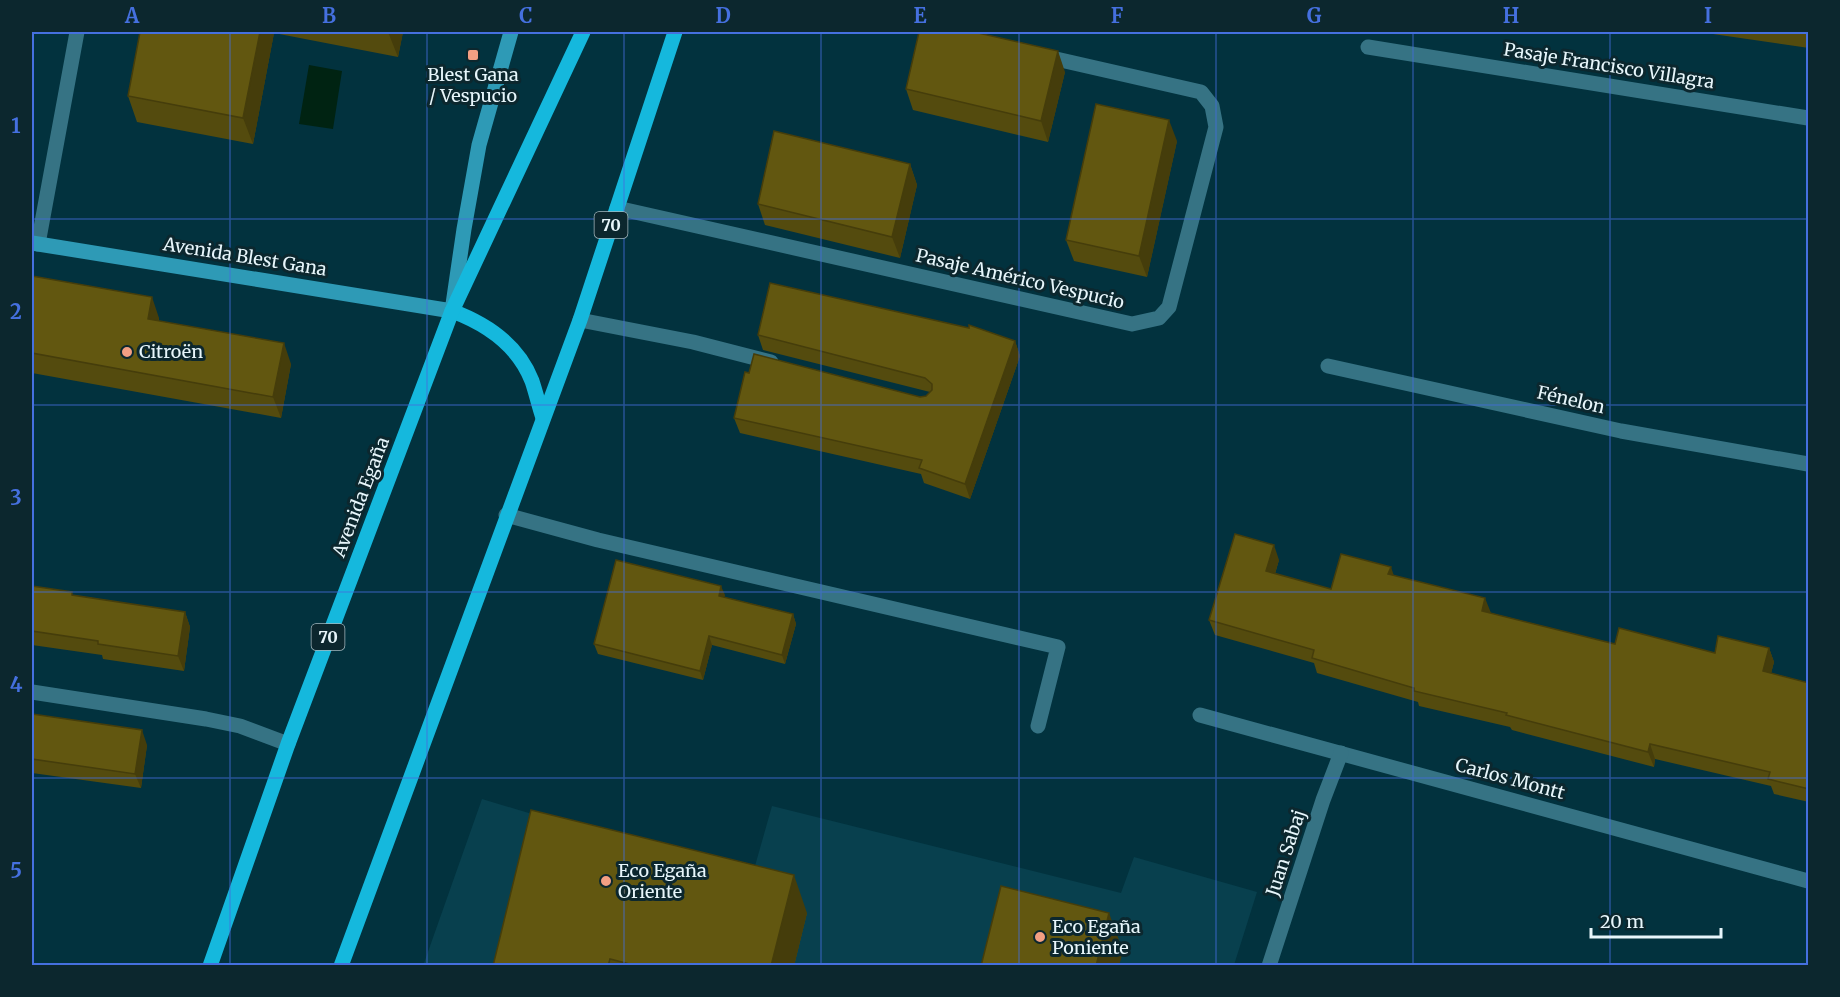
<svg xmlns="http://www.w3.org/2000/svg" width="1840" height="997" viewBox="0 0 1840 997" font-family="Merriweather,serif">
	<rect width="100%" height="100%" fill="#02323e"/>
	<!-- built -->
	<polygon fill="#08404e" points="482,799 751,880 772,806 1121,893 1134,857 1257,892 1234,965 423,966"/>
	<!-- water -->
	<polygon fill="#002312" points="309,65 342,71 333,129 299,124"/>
	<g fill="none" stroke-linecap="round" stroke-linejoin="round">
		<!-- street -->
		<g stroke="#367384" stroke-width="15">
			<polyline points="1368,47 1808,118"/>
			<polyline points="617,208 1132,324 1159,318 1169,307 1216,127 1212,106 1201,92 1043,56"/>
			<polyline points="38,244 77,32"/>
			<polyline points="580,320 693,342 771,362"/>
			<polyline points="1328,366 1621,431 1808,464"/>
			<polyline points="506,515 598,540 1058,647 1038,726"/>
			<polyline points="32,692 206,719 240,726 288,744"/>
			<polyline points="1200,715 1808,881"/>
			<polyline points="1269,966 1323,800 1341,753"/>
		</g>
		<!-- secondary -->
		<polyline stroke="#2e9ab6" stroke-width="15" points="32,243 452,311 464,229 479,145 511,32"/>
		<!-- primary -->
		<g stroke="#15b8dd" stroke-width="15">
			<path d="M452 311C487 324 518 345 532 381 536 393 539 406 543 418"/>
			<polyline points="210,966 288,744 452,311 583,32"/>
			<polyline points="341,966 580,320 675,32"/>
		</g>
	</g>
	<!-- wall -->
	<g fill="#544b0e">
		<polygon points="140,32 403,32 398,57 274,33 253,144 137,122 128,96"/>
		<polygon points="1699,32 1809,32 1809,48"/>
		<polygon points="1065,72 1048,142 913,110 906,89"/>
		<polygon points="1177,141 1147,277 1074,261 1066,240"/>
		<polygon points="910,164 917,185 900,258 765,225 758,204"/>
		<polygon points="32,276 159,318 159,321 291,364 281,418 32,373"/>
		<polygon points="758,335 1015,341 1020,356 970,499 924,483 921,474 740,433 734,418 926,396 930,392 763,350"/>
		<polygon points="1279,560 1275,574 1331,589 1394,575 1491,613 1615,644 1715,653 1769,648 1774,662 1771,673 1809,683 1809,802 1774,794 1771,786 1655,759 1654,767 1512,730 1510,727 1419,706 1418,702 1317,673 1314,663 1215,635 1209,620"/>
		<polygon points="32,586 73,595 185,612 190,627 184,671 103,659 102,655 32,645"/>
		<polygon points="725,595 724,597 793,614 796,624 785,664 712,645 703,680 598,654 594,644"/>
		<polygon points="32,714 147,745 141,788 32,773"/>
		<polygon points="807,913 794,966 493,966"/>
	</g>
	<!-- shaded-wall -->
	<g fill="#453d0b">
		<polygon points="260,32 273,32 274,33 253,144 243,118"/>
		<polygon points="388,32 403,32 398,57"/>
		<polygon points="1058,51 1065,72 1048,142 1041,121"/>
		<polygon points="1169,120 1177,141 1147,277 1139,256"/>
		<polygon points="910,164 917,185 900,258 892,237"/>
		<polygon points="152,297 159,318 156,340 148,319"/>
		<polygon points="1015,341 1020,356 970,499 965,484"/>
		<polygon points="284,343 291,364 281,418 273,397"/>
		<polygon points="1274,545 1279,560 1271,586 1266,571"/>
		<polygon points="1391,567 1396,582 1388,574"/>
		<polygon points="721,586 725,595 722,605 719,596"/>
		<polygon points="1485,598 1491,613 1482,611"/>
		<polygon points="185,612 190,627 184,671 178,656"/>
		<polygon points="793,614 796,624 785,664 782,655"/>
		<polygon points="709,636 712,645 703,680 700,671"/>
		<polygon points="1769,648 1774,662 1768,686 1763,671"/>
		<polygon points="142,730 147,745 141,788 135,774"/>
		<polygon points="1650,744 1655,759 1654,767 1648,752"/>
		<polygon points="794,875 807,913 794,966 771,966"/>
		<polygon points="1109,913 1123,951 1119,966 1096,966"/>
	</g>
	<!-- building -->
	<g fill="#625710" stroke="#453d0b" stroke-width="1.5">
		<polygon points="140,32 260,32 243,118 128,96"/>
		<polygon points="919,32 974,32 1058,51 1041,121 906,89"/>
		<polygon points="1096,104 1169,120 1139,256 1066,240"/>
		<polygon points="774,131 910,164 892,237 758,204"/>
		<polygon points="32,276 152,297 148,319 284,343 273,397 32,353"/>
		<polygon points="770,283 969,328 969,325 1015,341 965,484 919,468 922,460 734,418 745,372 749,373 754,354 920,397 926,396 932,390 932,384 925,378 758,335"/>
		<polygon points="1235,534 1274,545 1266,571 1331,589 1341,554 1391,567 1388,574 1485,598 1482,611 1615,644 1619,628 1715,653 1718,636 1769,648 1763,671 1809,683 1809,789 1768,779 1770,772 1650,744 1648,752 1506,715 1507,713 1414,691 1414,688 1312,658 1314,650 1209,620"/>
		<polygon points="616,560 721,586 719,596 793,614 782,655 709,636 700,671 594,644"/>
		<polygon points="32,586 72,592 72,595 185,612 178,656 98,644 98,641 32,631"/>
		<polygon points="32,714 142,730 135,774 32,759"/>
		<polygon points="531,810 794,875 771,966 637,966 610,959 608,966 493,966"/>
		<polygon points="1001,886 1109,913 1096,966 981,966"/>
	</g>
	<!-- grid -->
	<path fill="none" stroke="#4570df" stroke-width="1.5" stroke-opacity="0.55" d="M230 32V966M427 32V966M624 32V966M821 32V966M1019 32V966M1216 32V966M1413 32V966M1610 32V966M32 219H1808M32 405H1808M32 592H1808M32 778H1808"/>
	<!-- markers -->
	<g fill="#f39f83" stroke="#0c272e" stroke-width="2">
		<rect x="467" y="49" width="12" height="12" rx="3"/>
		<circle cx="127" cy="352" r="6"/>
		<circle cx="606" cy="881" r="6"/>
		<circle cx="1040" cy="937" r="6"/>
	</g>
	<g text-anchor="middle" stroke-width="6" stroke-linejoin="round" paint-order="stroke">
		<!-- shield labels -->
		<g fill="#0c272e" stroke="#a5b8be" stroke-width="1.5">
			<rect x="594.5" y="212" width="33" height="26" rx="4.5"/>
			<rect x="311.5" y="624" width="33" height="26" rx="4.5"/>
		</g>
		<g font-size="16" font-weight="bold" fill="#e7f6fb">
			<text x="611" y="231">70</text>
			<text x="328" y="643">70</text>
		</g>
		<!-- street labels -->
		<g font-size="18" fill="#e7f6fb" stroke="#0c272e">
			<text transform="translate(1609 66) rotate(9)" y="6">Pasaje Francisco Villagra</text>
			<text transform="translate(245 257) rotate(9)" y="6">Avenida Blest Gana</text>
			<text transform="translate(1020 279) rotate(13)" y="6">Pasaje Américo Vespucio</text>
			<text transform="translate(1571 400) rotate(13)" y="6">Fénelon</text>
			<text transform="translate(361 497) rotate(-69)" y="6">Avenida Egaña</text>
			<text transform="translate(1510 779) rotate(15)" y="6">Carlos Montt</text>
			<text transform="translate(1286 853) rotate(-72)" y="6">Juan Sabaj</text>
		</g>
		<!-- poi labels -->
		<g font-size="18" fill="#e7f6fb" stroke="#0c272e" text-anchor="start">
			<text x="473" y="81" text-anchor="middle">Blest Gana<tspan x="473" dy="21">/ Vespucio</tspan></text>
			<text x="139" y="358">Citroën</text>
			<text x="618" y="877">Eco Egaña<tspan x="618" dy="21">Oriente</tspan></text>
			<text x="1052" y="933">Eco Egaña<tspan x="1052" dy="21">Poniente</tspan></text>
		</g>
	</g>
	<!-- border -->
	<rect width="1840" height="997" fill="none" stroke="#0c272e" stroke-width="66"/>
	<!-- scale -->
	<path d="M1591 928v9h130v-9" fill="none" stroke="#e7f6fb" stroke-width="3"/>
	<text x="1600" y="928" font-size="18" fill="#e7f6fb" stroke="#0c272e" stroke-width="4.5" paint-order="stroke">20 m</text>
	<rect x="33" y="33" width="1774" height="931" fill="none" stroke="#4570df" stroke-width="2"/>
	<g font-size="20" text-anchor="middle" font-weight="bold" fill="#4570df">
		<text x="132" y="23">A</text>
		<text x="329" y="23">B</text>
		<text x="526" y="23">C</text>
		<text x="723" y="23">D</text>
		<text x="920" y="23">E</text>
		<text x="1117" y="23">F</text>
		<text x="1314" y="23">G</text>
		<text x="1511" y="23">H</text>
		<text x="1708" y="23">I</text>
		<text x="16" y="133">1</text>
		<text x="16" y="319">2</text>
		<text x="16" y="505">3</text>
		<text x="16" y="692">4</text>
		<text x="16" y="878">5</text>
	</g>
</svg>
